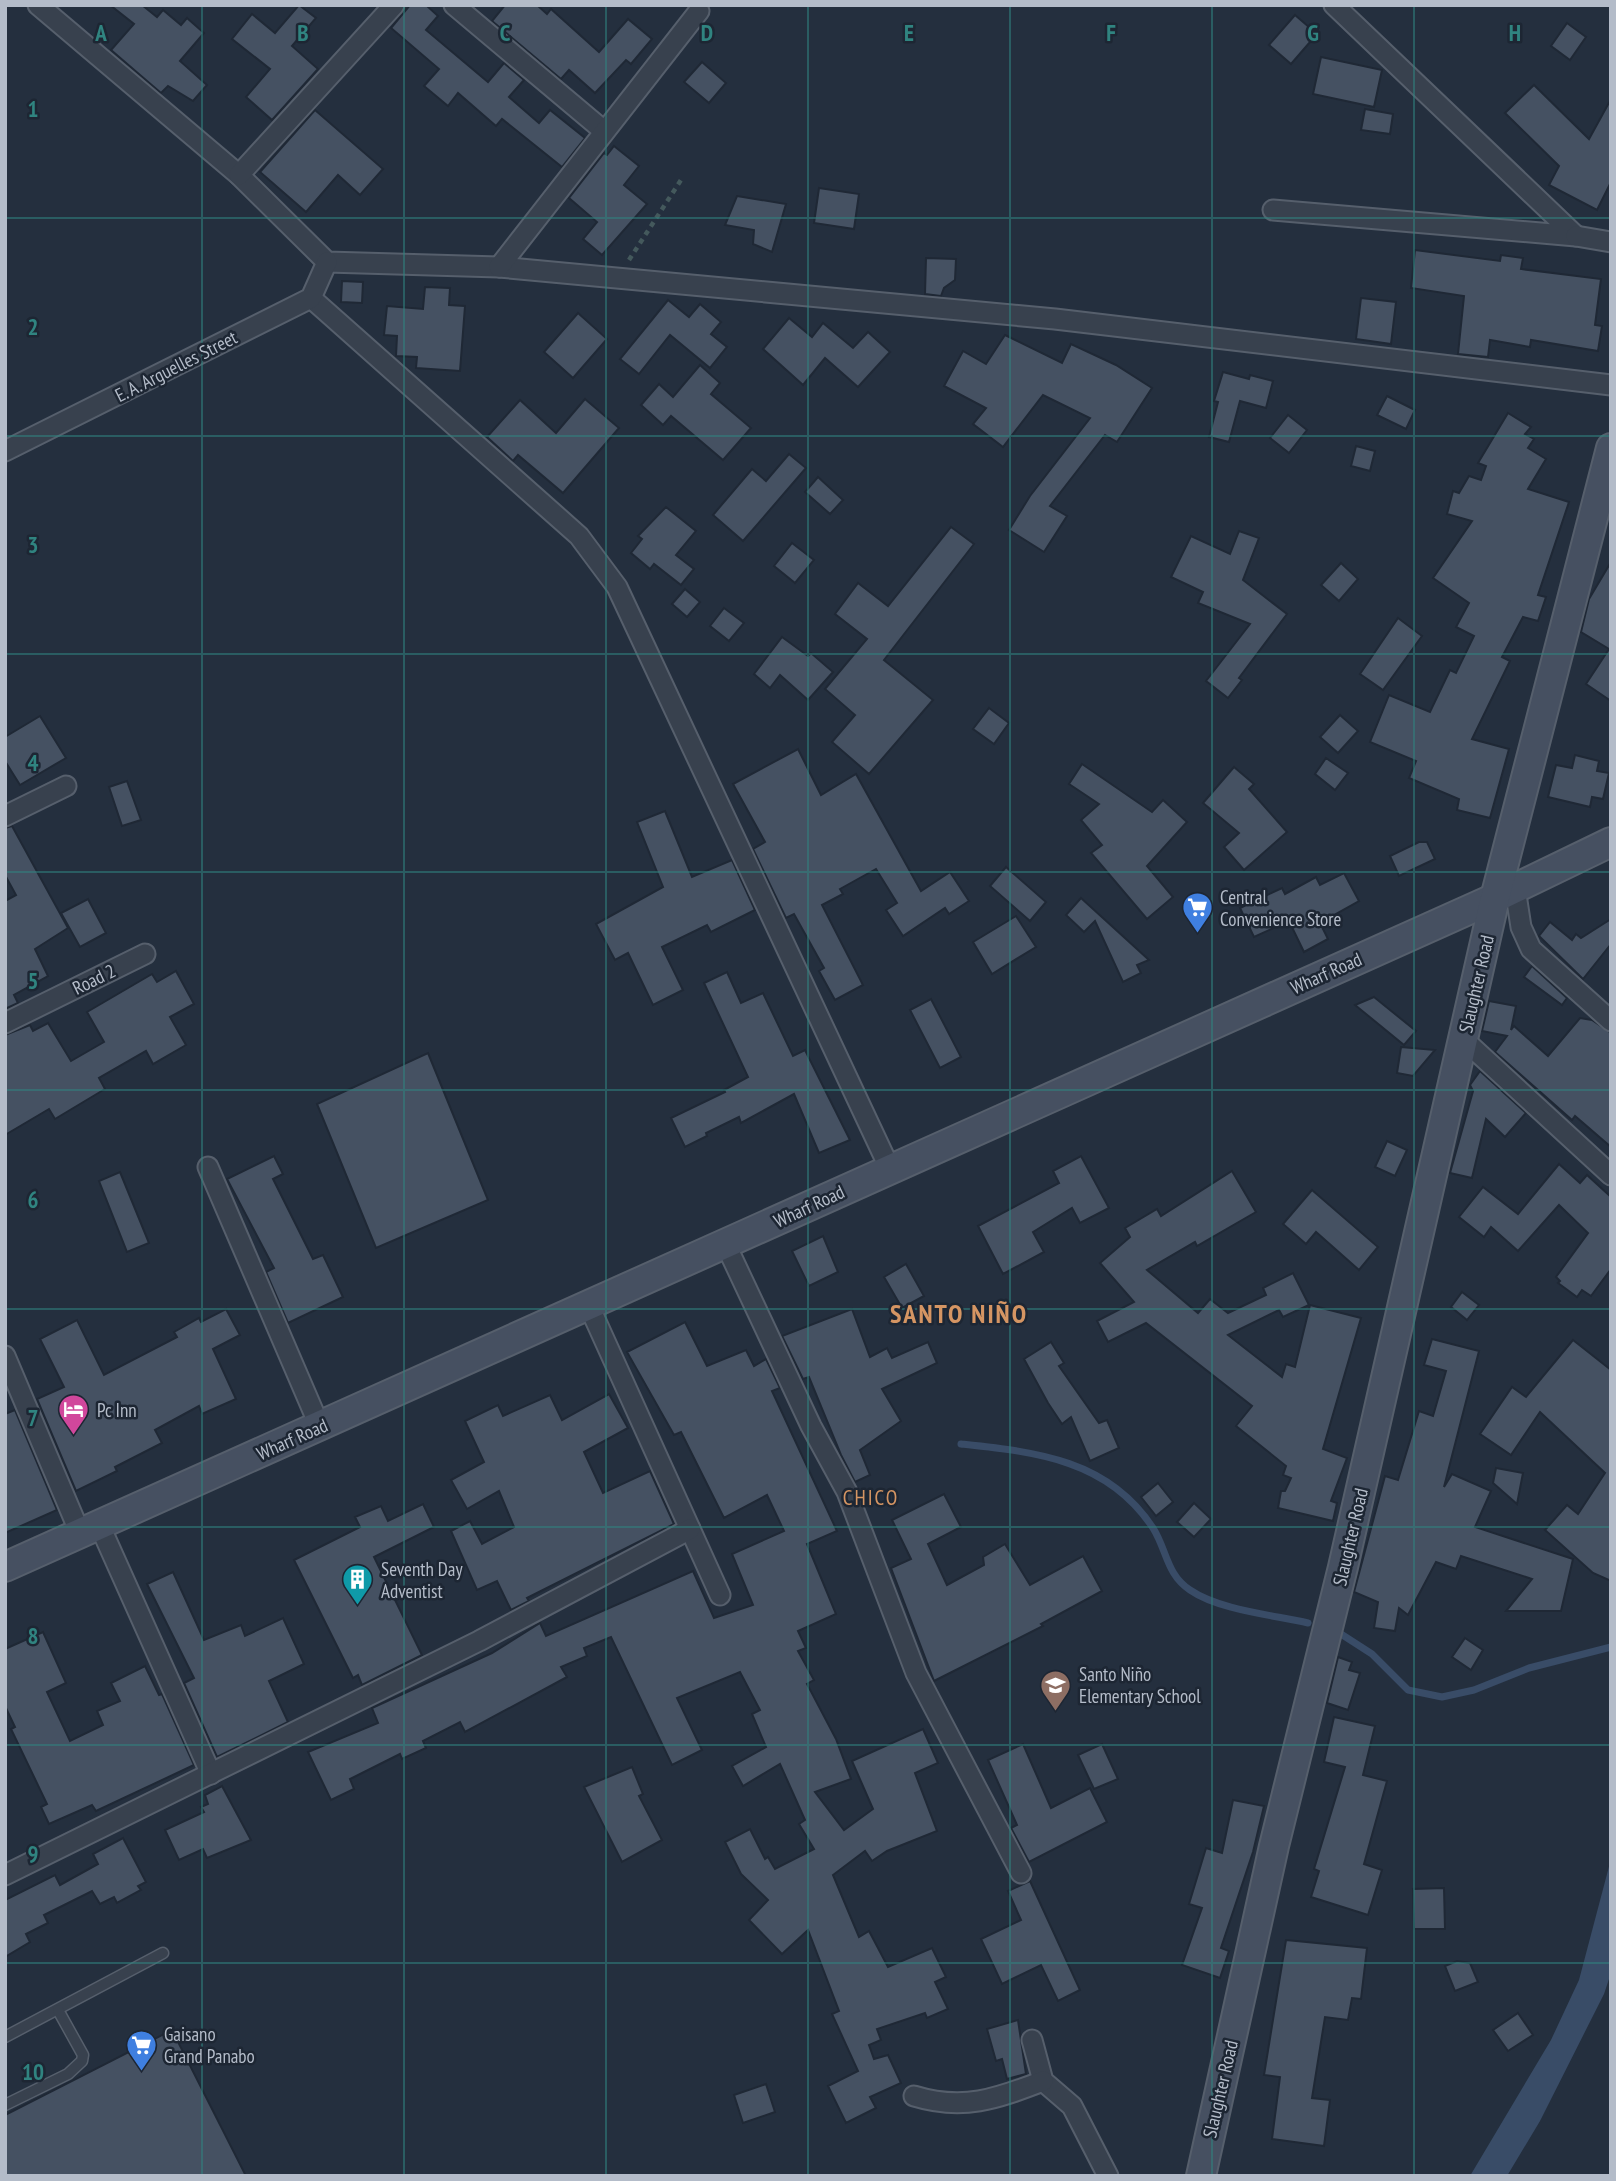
<svg xmlns="http://www.w3.org/2000/svg" width="1616" height="2181" viewBox="0 0 1616 2181" font-family="'PT Sans Narrow',sans-serif">
	<rect width="100%" height="100%" fill="#242f3e"/>
	<!-- water -->
	<polygon fill="#394c67" points="1611,1859 1611,1973 1604,1994 1540,2121 1507,2176 1470,2176 1551,2040 1579,1980"/>
	<g fill="none" stroke-linecap="round" stroke-linejoin="round">
		<!-- stream -->
		<g stroke="#394c67" stroke-width="7">
			<path d="M961 1444C1035 1452 1108 1459 1153 1528 1167 1550 1166 1574 1190 1590 1219 1610 1273 1615 1308 1623"/>
			<polyline points="1341,1634 1372,1654 1408,1690 1442,1697 1474,1690 1529,1668 1611,1647"/>
		</g>
	</g>
	<!-- building -->
	<g fill="#455162" stroke="#1f2835" stroke-width="2">
		<polygon points="110,5 142,5 157,17 163,10 181,25 187,18 204,33 180,61 207,85 193,101 168,86 161,93 111,50 134,24"/>
		<polygon points="299,5 316,18 292,46 318,69 272,120 246,97 270,69 232,39 252,14 275,33"/>
		<polygon points="410,5 426,5 438,16 426,30 488,82 504,63 524,80 509,97 539,123 550,110 585,138 562,167 502,119 496,126 458,93 448,106 424,86 439,69 391,28"/>
		<polygon points="505,5 537,5 547,14 551,9 599,52 628,19 652,39 631,64 626,60 595,93 569,70 561,79 492,21"/>
		<polygon points="1295,15 1317,34 1291,64 1269,45"/>
		<polygon points="1567,23 1586,37 1570,60 1551,46"/>
		<polygon points="1321,57 1382,70 1374,107 1313,94"/>
		<polygon points="702,62 726,83 709,103 684,82"/>
		<polygon points="1534,85 1589,139 1611,99 1611,182 1597,210 1549,185 1559,166 1505,113"/>
		<polygon points="1365,109 1393,114 1390,134 1361,130"/>
		<polygon points="315,110 383,169 360,195 338,175 306,212 260,172"/>
		<polygon points="614,146 639,166 624,185 647,204 602,255 583,239 597,222 569,198 604,153 607,155"/>
		<polygon points="819,188 859,194 854,229 814,223"/>
		<polygon points="737,196 786,204 772,252 753,244 754,230 725,225"/>
		<polygon points="1415,250 1500,261 1501,255 1523,258 1521,269 1601,279 1595,325 1602,326 1598,351 1531,340 1530,347 1490,340 1488,357 1458,354 1464,296 1411,288"/>
		<polygon points="926,258 956,259 955,280 944,288 941,296 925,294"/>
		<polygon points="342,281 363,282 362,303 341,302"/>
		<polygon points="425,287 450,288 449,305 465,306 460,371 416,368 417,357 396,356 397,336 384,335 387,306 423,309"/>
		<polygon points="1361,298 1396,302 1391,344 1356,339"/>
		<polygon points="668,300 689,317 700,304 721,322 711,334 727,347 710,368 670,335 639,374 620,359"/>
		<polygon points="578,313 607,339 573,378 544,352"/>
		<polygon points="789,318 812,337 823,323 853,348 868,332 890,352 858,387 825,358 803,385 763,349"/>
		<polygon points="1005,335 1062,363 1071,344 1116,365 1152,388 1117,442 1105,435 1050,506 1067,516 1044,552 1009,530 1030,496 1090,418 1043,395 1003,447 973,424 986,408 944,386 963,351 986,364"/>
		<polygon points="700,365 720,383 711,394 751,428 723,460 671,416 663,425 641,405 659,384 673,397"/>
		<polygon points="1223,372 1249,379 1250,375 1273,381 1266,408 1240,401 1229,442 1209,437 1218,402 1214,401"/>
		<polygon points="1387,396 1415,410 1406,429 1377,415"/>
		<polygon points="585,399 619,428 563,493 518,455 513,461 487,437 520,400 556,433"/>
		<polygon points="1508,413 1531,427 1525,434 1534,439 1528,448 1546,459 1528,489 1569,502 1538,595 1546,597 1538,621 1523,617 1502,657 1510,661 1472,739 1509,749 1490,818 1457,810 1459,799 1409,778 1416,761 1370,742 1389,695 1430,712 1450,670 1456,673 1474,636 1456,627 1469,603 1433,578 1472,521 1447,514 1453,491 1459,493 1469,476 1481,480 1486,466 1478,463"/>
		<polygon points="1288,415 1307,430 1289,453 1270,438"/>
		<polygon points="1356,446 1375,451 1370,471 1351,466"/>
		<polygon points="789,454 806,468 743,541 713,515 752,469 766,481"/>
		<polygon points="818,477 843,500 830,514 805,492"/>
		<polygon points="666,507 696,531 676,555 694,569 681,585 654,564 650,569 631,553 642,539 638,536"/>
		<polygon points="951,527 974,544 884,660 933,700 869,774 832,742 855,715 825,689 867,639 835,614 858,583 888,606"/>
		<polygon points="1239,531 1259,538 1243,580 1287,614 1239,678 1242,680 1228,698 1206,681 1250,624 1198,603 1203,592 1171,577 1191,536 1230,554"/>
		<polygon points="792,543 814,560 795,583 774,566"/>
		<polygon points="1611,562 1611,701 1586,684 1609,649 1581,632 1589,599"/>
		<polygon points="1341,563 1358,579 1339,601 1321,585"/>
		<polygon points="685,589 700,602 687,617 672,604"/>
		<polygon points="724,608 744,623 729,641 710,626"/>
		<polygon points="1398,618 1422,636 1383,690 1360,674"/>
		<polygon points="782,637 808,656 811,653 833,672 808,700 780,675 770,688 754,674"/>
		<polygon points="989,708 1009,723 994,744 973,729"/>
		<polygon points="1340,715 1358,731 1338,753 1320,737"/>
		<polygon points="40,716 66,758 20,785 5,761 5,737"/>
		<polygon points="798,749 821,795 856,774 921,891 950,872 969,901 949,914 945,908 903,936 886,910 897,903 876,869 840,889 843,894 822,905 863,985 835,1000 819,971 824,968 794,914 786,918 753,849 765,842 733,784"/>
		<polygon points="1575,755 1599,761 1597,771 1609,773 1603,799 1592,797 1590,807 1548,797 1556,765 1572,768"/>
		<polygon points="1326,758 1348,773 1335,790 1315,774"/>
		<polygon points="1082,764 1152,812 1163,800 1187,822 1147,866 1173,897 1147,919 1091,853 1102,845 1081,820 1099,804 1069,784"/>
		<polygon points="1234,767 1254,784 1249,789 1287,832 1244,870 1224,847 1239,833 1203,803"/>
		<polygon points="127,781 141,820 122,826 109,787"/>
		<polygon points="665,811 692,877 732,860 755,910 711,932 707,925 662,947 683,990 653,1005 628,953 615,960 596,924 663,887 637,822"/>
		<polygon points="12,826 68,928 35,949 48,976 14,995 18,1003 5,1009 5,901 16,895 5,875 5,828"/>
		<polygon points="1419,842 1427,842 1435,859 1399,876 1390,856"/>
		<polygon points="1006,867 1046,902 1030,921 990,886"/>
		<polygon points="1344,873 1359,901 1320,923 1328,939 1304,952 1289,921 1254,937 1240,908 1282,888 1285,894 1316,877 1320,885"/>
		<polygon points="1081,898 1149,960 1137,965 1141,973 1123,982 1095,921 1084,932 1066,915"/>
		<polygon points="88,899 106,933 80,947 61,913"/>
		<polygon points="1016,916 1036,947 992,974 973,942"/>
		<polygon points="1611,919 1611,944 1583,979 1539,936 1550,922 1572,940 1576,934 1581,938"/>
		<polygon points="1532,966 1567,998 1562,1005 1524,977"/>
		<polygon points="176,971 194,1004 170,1017 186,1045 153,1064 146,1051 99,1078 105,1089 55,1119 49,1109 5,1135 5,1035 30,1025 33,1031 48,1023 71,1061 104,1042 87,1012 152,974 157,982"/>
		<polygon points="727,972 741,1003 763,993 793,1056 805,1050 850,1140 819,1153 794,1094 741,1123 739,1117 706,1133 707,1136 685,1147 671,1118 725,1092 724,1090 748,1077 704,983"/>
		<polygon points="1374,997 1416,1031 1404,1045 1355,1005"/>
		<polygon points="931,999 961,1057 940,1068 910,1010"/>
		<polygon points="1489,1001 1516,1006 1511,1030 1514,1026 1548,1056 1580,1018 1592,1020 1611,1033 1611,1147 1575,1116 1572,1120 1495,1052 1507,1036 1482,1031"/>
		<polygon points="1401,1047 1435,1050 1413,1076 1397,1073"/>
		<polygon points="428,1053 488,1200 376,1248 317,1104"/>
		<polygon points="1480,1071 1526,1113 1505,1137 1486,1119 1472,1178 1450,1173 1473,1091 1470,1085"/>
		<polygon points="1387,1141 1407,1150 1395,1176 1375,1167"/>
		<polygon points="274,1156 283,1174 273,1179 313,1259 323,1255 343,1297 288,1323 266,1272 274,1268 227,1179"/>
		<polygon points="1081,1156 1109,1208 1080,1223 1072,1208 1033,1232 1044,1252 1003,1274 978,1226 1059,1183 1053,1171"/>
		<polygon points="1559,1164 1580,1183 1587,1175 1611,1197 1611,1269 1591,1296 1582,1290 1577,1297 1558,1283 1560,1281 1556,1277 1588,1233 1559,1205 1518,1251 1491,1227 1484,1237 1459,1217 1483,1187 1518,1214"/>
		<polygon points="1232,1171 1256,1212 1197,1246 1195,1242 1147,1270 1198,1313 1210,1299 1228,1313 1266,1295 1263,1288 1293,1273 1309,1305 1283,1317 1279,1310 1228,1335 1282,1377 1286,1364 1295,1367 1310,1305 1361,1318 1323,1449 1347,1458 1331,1501 1337,1503 1333,1521 1278,1508 1281,1491 1285,1491 1291,1478 1283,1475 1286,1466 1236,1426 1252,1406 1146,1323 1108,1342 1097,1321 1134,1302 1100,1263 1130,1237 1125,1228 1157,1209 1161,1216"/>
		<polygon points="120,1172 149,1243 127,1252 99,1181"/>
		<polygon points="1312,1190 1378,1247 1359,1270 1316,1232 1306,1244 1283,1224"/>
		<polygon points="823,1236 838,1272 809,1286 792,1251"/>
		<polygon points="906,1264 924,1296 902,1308 884,1277"/>
		<polygon points="1462,1292 1479,1305 1467,1320 1451,1307"/>
		<polygon points="226,1309 240,1335 213,1349 236,1399 202,1414 199,1406 155,1430 162,1443 115,1467 117,1471 76,1491 37,1399 64,1387 40,1339 77,1320 104,1375 177,1337 174,1332 199,1318 201,1322"/>
		<polygon points="852,1309 870,1357 887,1348 892,1358 928,1342 937,1363 882,1389 901,1421 860,1450 870,1475 855,1482 841,1455 809,1377 803,1379 782,1336"/>
		<polygon points="685,1322 707,1366 746,1350 754,1366 766,1359 780,1388 772,1391 837,1531 807,1544 836,1614 798,1631 806,1648 798,1651 814,1680 807,1684 836,1739 851,1779 815,1792 844,1830 873,1809 852,1761 923,1729 938,1763 915,1773 937,1831 887,1851 872,1861 865,1851 833,1875 859,1937 869,1931 888,1967 932,1948 946,1977 935,1982 948,2009 927,2018 925,2013 877,2029 881,2040 869,2045 874,2059 888,2055 901,2083 870,2097 876,2108 846,2123 828,2086 858,2071 832,2014 839,2011 808,1930 782,1954 749,1920 768,1900 741,1874 725,1842 750,1829 765,1859 768,1857 775,1869 814,1849 799,1824 805,1820 780,1764 743,1786 732,1766 766,1747 752,1714 760,1710 740,1672 677,1698 702,1750 672,1765 611,1637 584,1648 587,1656 561,1667 567,1677 465,1732 460,1722 423,1741 426,1748 402,1759 400,1754 350,1779 354,1789 331,1800 308,1752 378,1723 372,1708 492,1653 540,1623 546,1636 693,1571 714,1618 753,1605 732,1554 784,1531 767,1495 724,1518 681,1432 674,1435 627,1352"/>
		<polygon points="1432,1339 1479,1351 1444,1487 1452,1474 1491,1491 1475,1527 1573,1559 1561,1611 1506,1611 1532,1579 1461,1556 1456,1569 1436,1562 1408,1615 1399,1608 1395,1631 1374,1628 1378,1602 1354,1592 1385,1476 1398,1480 1419,1411 1433,1416 1446,1371 1424,1365"/>
		<polygon points="1573,1340 1611,1370 1611,1581 1593,1573 1545,1530 1567,1505 1578,1514 1605,1473 1540,1412 1511,1455 1480,1434 1512,1387 1526,1397"/>
		<polygon points="1051,1342 1064,1363 1059,1366 1099,1423 1107,1420 1119,1448 1090,1461 1071,1417 1062,1424 1048,1403 1024,1359"/>
		<polygon points="609,1394 628,1428 584,1452 603,1493 650,1471 674,1524 527,1598 529,1601 511,1610 497,1581 477,1590 451,1531 470,1521 482,1544 514,1527 499,1491 467,1509 451,1480 484,1462 465,1421 498,1405 503,1416 550,1395 562,1420"/>
		<polygon points="15,1410 57,1510 5,1533 5,1414"/>
		<polygon points="1496,1468 1523,1473 1517,1504 1493,1483"/>
		<polygon points="1158,1483 1173,1502 1156,1516 1141,1497"/>
		<polygon points="944,1494 961,1527 928,1544 947,1585 984,1565 983,1557 1005,1544 1030,1585 1083,1556 1102,1591 1041,1624 1043,1626 934,1681 891,1568 911,1559 892,1520"/>
		<polygon points="1194,1503 1211,1519 1194,1537 1177,1522"/>
		<polygon points="423,1504 434,1527 374,1557 422,1655 362,1685 358,1675 353,1678 294,1560 360,1527 355,1517 381,1506 388,1521"/>
		<polygon points="173,1572 204,1640 241,1625 245,1636 283,1618 304,1664 269,1681 288,1722 217,1757 184,1683 194,1678 147,1584"/>
		<polygon points="43,1632 66,1683 47,1692 70,1741 103,1725 97,1711 120,1701 111,1683 145,1666 159,1695 162,1694 194,1765 96,1811 92,1805 49,1824 41,1807 47,1804 11,1729 15,1727 5,1706 5,1649"/>
		<polygon points="1465,1638 1483,1650 1471,1670 1452,1657"/>
		<polygon points="1338,1657 1352,1662 1349,1670 1360,1673 1348,1710 1327,1703"/>
		<polygon points="1334,1717 1375,1726 1363,1775 1387,1781 1364,1864 1382,1870 1368,1915 1311,1897 1319,1871 1314,1869 1345,1767 1324,1762"/>
		<polygon points="1023,1744 1051,1808 1090,1788 1107,1822 1029,1862 1011,1828 1017,1825 988,1760"/>
		<polygon points="1102,1744 1118,1779 1094,1789 1078,1755"/>
		<polygon points="632,1767 643,1794 639,1796 662,1840 622,1862 584,1787"/>
		<polygon points="222,1786 251,1840 207,1858 203,1849 179,1860 165,1830 204,1812 201,1807 208,1804 205,1795"/>
		<polygon points="1233,1800 1264,1806 1253,1852 1221,1948 1229,1951 1220,1978 1182,1965 1202,1908 1189,1904 1206,1848 1222,1853"/>
		<polygon points="123,1838 146,1882 138,1886 141,1890 117,1903 114,1897 100,1904 92,1891 44,1915 48,1923 26,1934 30,1942 5,1957 5,1900 55,1875 60,1885 98,1864 93,1854"/>
		<polygon points="1030,1881 1080,1990 1058,2001 1041,1965 1002,1984 981,1939 1021,1920 1008,1891"/>
		<polygon points="1444,1888 1445,1929 1414,1929 1413,1889"/>
		<polygon points="1286,1940 1367,1948 1361,1999 1352,1998 1348,2020 1325,2017 1312,2098 1330,2100 1324,2146 1272,2139 1280,2077 1264,2075"/>
		<polygon points="1457,1961 1470,1963 1478,1982 1455,1991 1445,1966"/>
		<polygon points="1518,2013 1533,2035 1508,2051 1493,2030"/>
		<polygon points="1018,2020 1026,2074 1007,2079 1002,2059 996,2061 987,2029"/>
		<polygon points="172,2030 246,2176 5,2176 5,2115"/>
		<polygon points="766,2084 775,2112 743,2123 734,2095"/>
	</g>
	<g fill="none" stroke-linecap="round" stroke-linejoin="round">
		<defs>
			<g id="lane">
				<polyline points="5,2037 163,1953"/>
				<polyline points="5,2105 68,2074 82,2061 83,2055 58,2010"/>
			</g>
			<g id="street">
				<polyline points="38,5 239,175 327,262 499,267 1055,319 1611,385"/>
				<polyline points="454,5 604,131"/>
				<polyline points="239,175 394,5"/>
				<polyline points="1273,210 1576,236 1334,5"/>
				<polyline points="1576,236 1611,242"/>
				<polyline points="499,267 699,11"/>
				<polyline points="311,298 579,536 617,587 890,1169"/>
				<polyline points="5,451 311,298 327,262"/>
				<polyline points="5,816 66,786"/>
				<polyline points="1515,888 1521,927 1531,949 1611,1021"/>
				<polyline points="5,1023 145,954"/>
				<polyline points="1463,1039 1611,1175"/>
				<polyline points="208,1167 320,1427"/>
				<polyline points="726,1245 811,1426 847,1492 916,1673 1021,1873"/>
				<polyline points="589,1306 720,1595"/>
				<polyline points="5,1356 80,1533"/>
				<polyline points="99,1524 211,1774"/>
				<polyline points="5,1875 479,1641 690,1529"/>
				<polyline points="1032,2040 1043,2081 1072,2106 1108,2176"/>
				<path d="M914 2096C963 2111 996 2099 1043 2081"/>
			</g>
			<g id="secondary">
				<polyline points="5,1567 1495,898 1611,842"/>
				<polyline points="1201,2176 1274,1846 1343,1567 1495,898 1611,448"/>
			</g>
		</defs>
		<!-- lane casing -->
		<use href="#lane" stroke="#565f6c" stroke-width="13"/>
		<!-- street casing -->
		<use href="#street" stroke="#565f6c" stroke-width="23"/>
		<!-- secondary casing -->
		<use href="#secondary" stroke="#565f6c" stroke-width="32"/>
		<!-- path -->
		<polyline stroke="#44595c" stroke-width="4.5" stroke-dasharray="5 5" stroke-linecap="butt" points="629,260 681,180"/>
		<!-- lane -->
		<use href="#lane" stroke="#38414e" stroke-width="10"/>
		<!-- street -->
		<use href="#street" stroke="#38414e" stroke-width="19"/>
		<!-- secondary -->
		<use href="#secondary" stroke="#465061" stroke-width="28"/>
	</g>
	<!-- grid -->
	<path fill="none" stroke="#308480" stroke-width="2" stroke-opacity="0.55" d="M202 5V2176M404 5V2176M606 5V2176M808 5V2176M1010 5V2176M1212 5V2176M1414 5V2176M5 218H1611M5 436H1611M5 654H1611M5 872H1611M5 1090H1611M5 1309H1611M5 1527H1611M5 1745H1611M5 1963H1611"/>
	<!-- icons -->
	<defs>
		<symbol id="supermarket-pin" viewBox="-11 -11 22 30"><path d="M0 17L-7.5 6A9.5 9.5 0 1 1 7.5 6Z" fill="#3f7fe0" stroke="#1d2633"/><path d="M-6-5.5h2.5l.6 2H6L4.5 2H-2.5L-4.4-4H-6ZM-1.5 3.2a1.3 1.3 0 1 0 .1 0ZM3 3.2a1.3 1.3 0 1 0 .1 0Z" fill="#fff"/></symbol>
		<symbol id="hotel-pin" viewBox="-11 -11 22 30"><path d="M0 17L-7.5 6A9.5 9.5 0 1 1 7.5 6Z" fill="#d1479c" stroke="#1d2633"/><path d="M-6-4.5h1.5V1H6V5H4.5V3h-9V5H-6ZM-4 0a1.8 1.8 0 1 1 3.6 0ZM.5 0V-2.5h3Q6-2.5 6 0Z" fill="#fff"/></symbol>
		<symbol id="building-pin" viewBox="-11 -11 22 30"><path d="M0 17L-7.5 6A9.5 9.5 0 1 1 7.5 6Z" fill="#0f9aa8" stroke="#1d2633"/><path d="M-4-6H4V6H1V3H-1V6H-4ZM-2.5-4.3h1.7v1.8h-1.7ZM.8-4.3h1.7v1.8H.8ZM-2.5-1h1.7V.8h-1.7ZM.8-1h1.7V.8H.8Z" fill="#fff"/></symbol>
		<symbol id="school-pin" viewBox="-11 -11 22 30"><path d="M0 17L-7.5 6A9.5 9.5 0 1 1 7.5 6Z" fill="#8d6e63" stroke="#1d2633"/><path d="M0-5L7-2L0 1L-7-2ZM-4 1L0 2.5L4 1V4Q0 6-4 4Z" fill="#fff"/></symbol>
	</defs>
	<g fill-rule="evenodd">
		<use href="#supermarket-pin" x="1180" y="890" width="35" height="47"/>
		<use href="#hotel-pin" x="56" y="1392" width="35" height="47"/>
		<use href="#building-pin" x="340" y="1562" width="35" height="47"/>
		<use href="#school-pin" x="1038" y="1668" width="35" height="47"/>
		<use href="#supermarket-pin" x="124" y="2028" width="35" height="47"/>
	</g>
	<g text-anchor="middle" stroke-width="5" stroke-linejoin="round" paint-order="stroke">
		<!-- street labels -->
		<g font-size="19" fill="#b4bcc9" stroke="#1d2633">
			<text transform="translate(176 366) rotate(-27)" y="7">E. A. Arguelles Street</text>
			<text transform="translate(1326 973) rotate(-24)" y="7">Wharf Road</text>
			<text transform="translate(94 979) rotate(-26)" y="7">Road 2</text>
			<text transform="translate(1476 984) rotate(-77)" y="7">Slaughter Road</text>
			<text transform="translate(809 1206) rotate(-25)" y="7">Wharf Road</text>
			<text transform="translate(292 1439) rotate(-24)" y="7">Wharf Road</text>
			<text transform="translate(1350 1537) rotate(-77)" y="7">Slaughter Road</text>
			<text transform="translate(1220 2089) rotate(-77)" y="7">Slaughter Road</text>
		</g>
		<!-- poi labels -->
		<g font-size="19" fill="#b4bcc9" stroke="#1d2633" text-anchor="start">
			<text x="1220" y="904">Central<tspan x="1220" dy="22">Convenience Store</tspan></text>
			<text x="97" y="1417">Pc Inn</text>
			<text x="381" y="1576">Seventh Day<tspan x="381" dy="22">Adventist</tspan></text>
			<text x="1079" y="1681">Santo Niño<tspan x="1079" dy="22">Elementary School</tspan></text>
			<text x="164" y="2041">Gaisano<tspan x="164" dy="22">Grand Panabo</tspan></text>
		</g>
		<!-- neighbourhood labels -->
		<g font-size="21" letter-spacing="2" fill="#d59563" stroke="#1d2633">
			<text x="871" y="1505">CHICO</text>
		</g>
		<!-- district labels -->
		<g font-size="26" font-weight="bold" letter-spacing="2" fill="#d59563" stroke="#1d2633">
			<text x="959" y="1323">SANTO NIÑO</text>
		</g>
	</g>
	<g font-size="23" text-anchor="middle" font-weight="bold" fill="#308480" stroke="#1d2633" stroke-width="5" stroke-linejoin="round" paint-order="stroke">
		<text x="101" y="41">A</text>
		<text x="303" y="41">B</text>
		<text x="505" y="41">C</text>
		<text x="707" y="41">D</text>
		<text x="909" y="41">E</text>
		<text x="1111" y="41">F</text>
		<text x="1313" y="41">G</text>
		<text x="1515" y="41">H</text>
		<text x="33" y="117">1</text>
		<text x="33" y="335">2</text>
		<text x="33" y="553">3</text>
		<text x="33" y="771">4</text>
		<text x="33" y="989">5</text>
		<text x="33" y="1208">6</text>
		<text x="33" y="1426">7</text>
		<text x="33" y="1644">8</text>
		<text x="33" y="1862">9</text>
		<text x="33" y="2080">10</text>
	</g>
	<!-- border -->
	<rect width="1616" height="2181" fill="none" stroke="#b4bcc9" stroke-width="14"/>
</svg>
